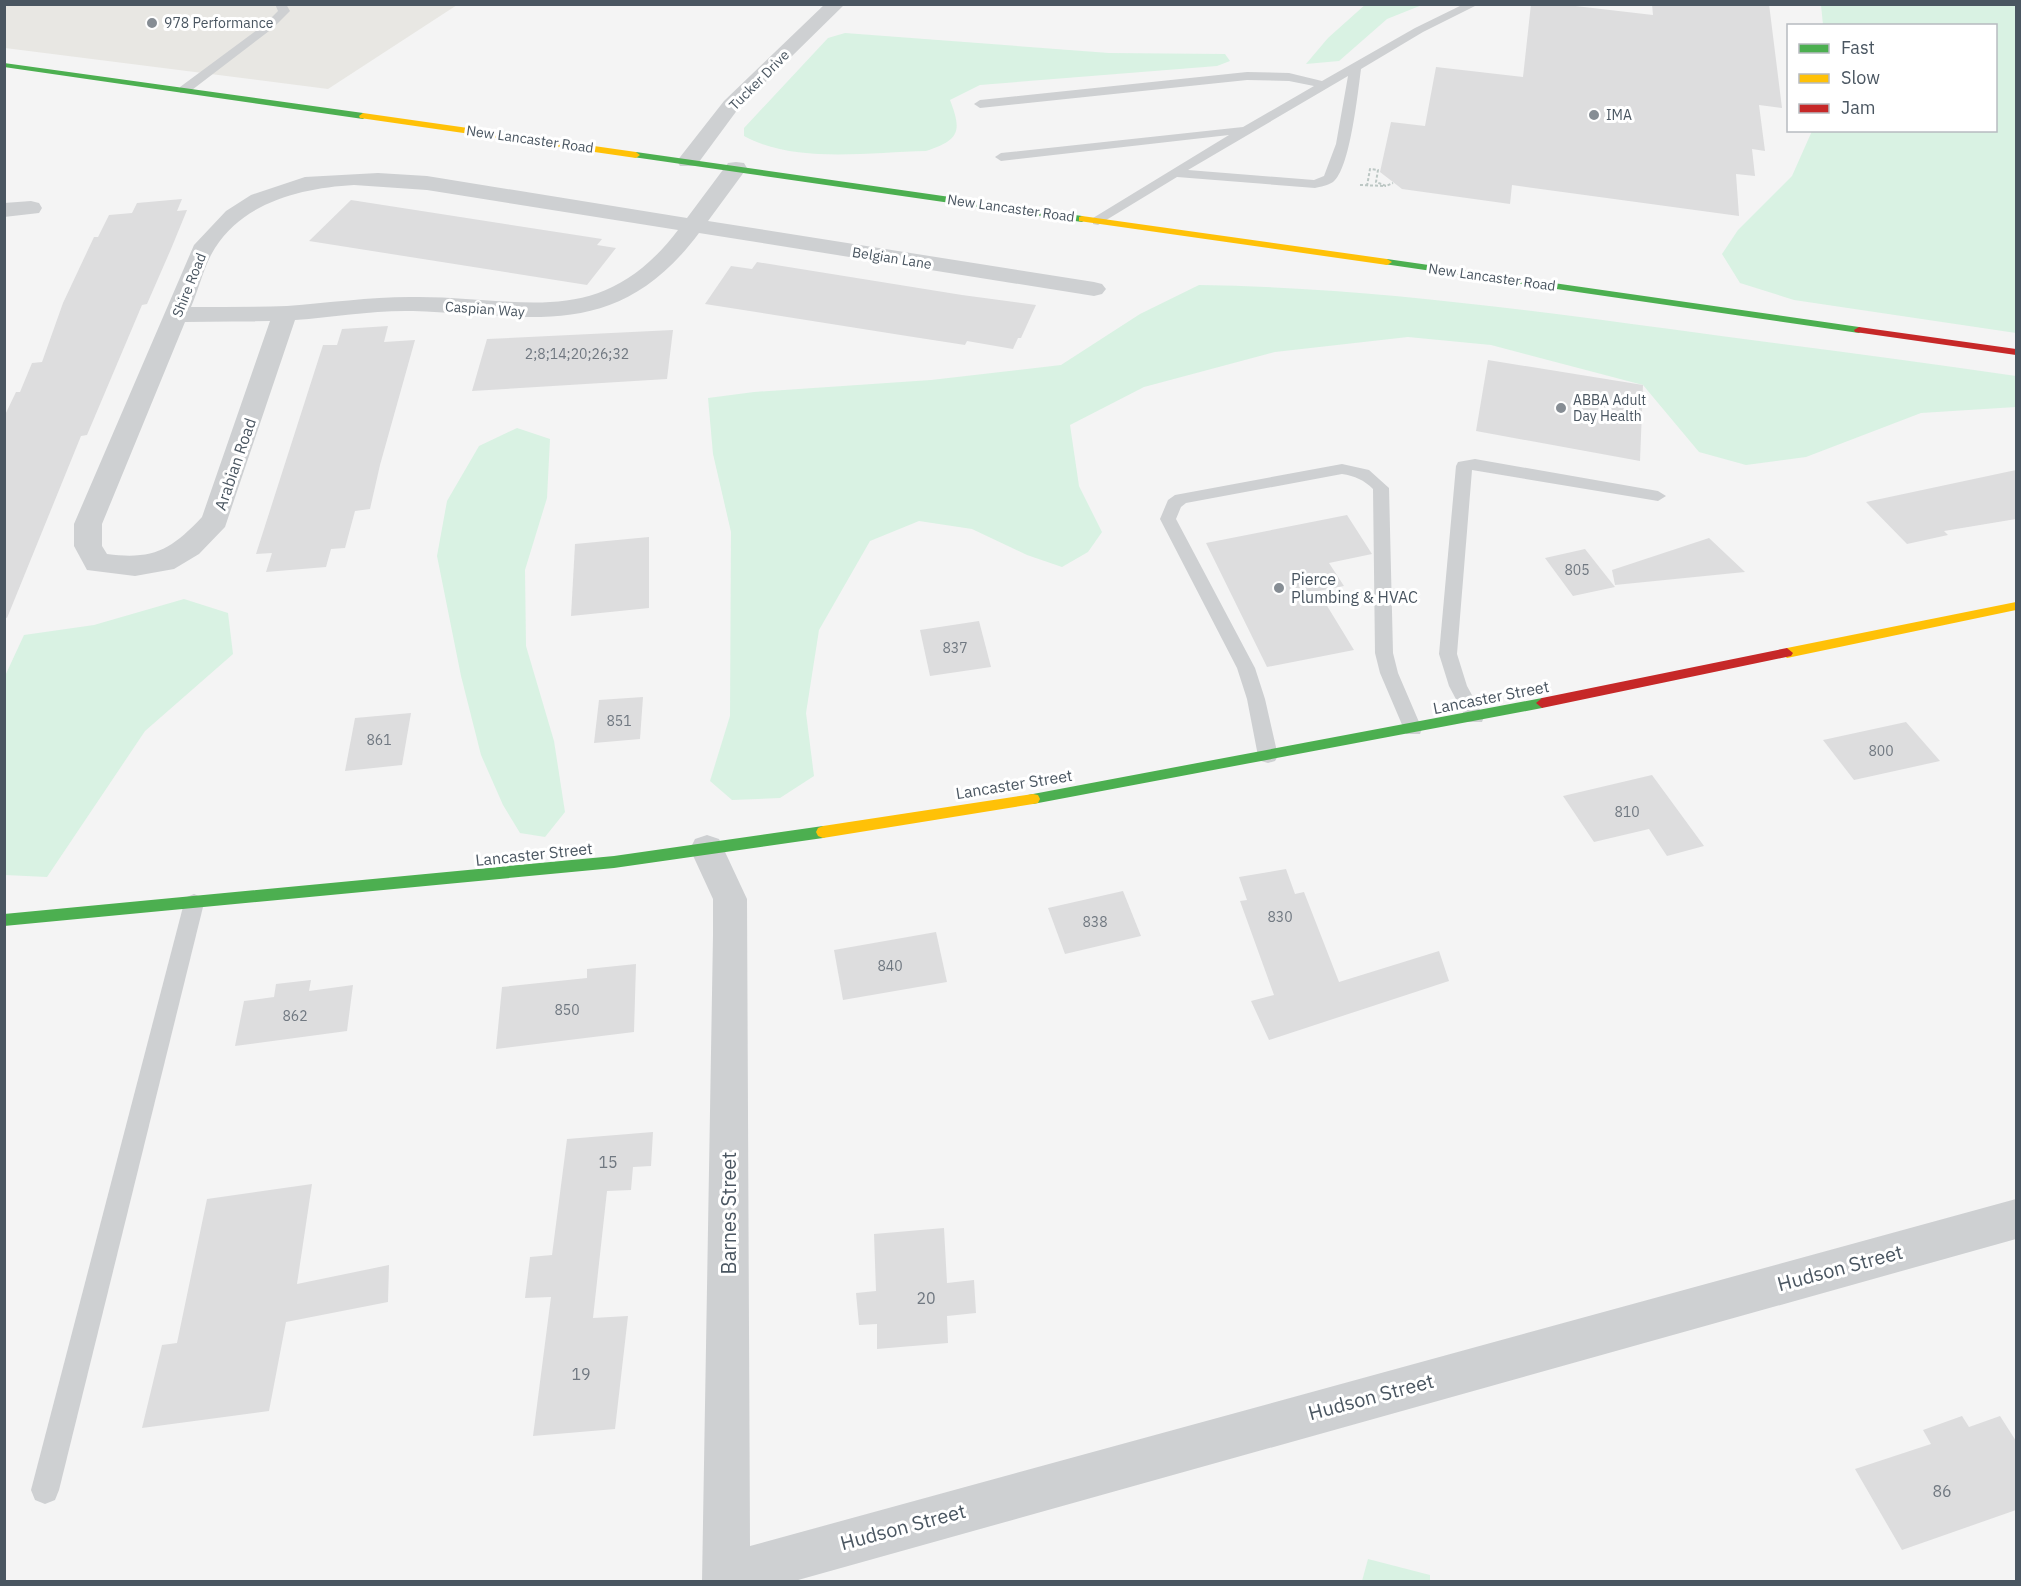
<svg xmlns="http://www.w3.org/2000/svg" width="2021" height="1586" viewBox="0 0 2021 1586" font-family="'IBM Plex Sans',sans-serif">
	<rect width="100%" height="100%" fill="#f4f4f4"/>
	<!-- commercial -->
	<polygon fill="#e8e7e3" points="5,5 457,5 328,89 5,48"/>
	<!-- green -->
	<g fill="#d9f2e3">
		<polygon points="1366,4 1422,5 1387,19 1339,61 1306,64 1328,38"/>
		<polygon points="1821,5 2016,5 2016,333 1794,300 1740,283 1722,254 1738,230 1792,176 1812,131 1996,130 1996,26 1823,25"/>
		<path d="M845 33 1109 53 1225 54 1230 61 1217 66 980 85 950 100C962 131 960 140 926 151 869 152 795 164 744 136V128L828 38Z"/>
		<path d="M1199 285C1356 287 1514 308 1670 329 1785 345 1901 359 2016 376V407L1921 413 1806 457 1746 465 1699 452 1643 385 1491 345 1408 337 1275 352 1144 387 1070 425 1079 486 1102 532 1088 552 1062 567 1027 555 972 529 919 521 870 541 819 630 806 713 814 776 780 798 732 800 710 781 730 716 731 532 713 454 708 398 754 392 931 380 1061 365 1140 314Z"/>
		<polygon points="517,428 550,439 547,498 525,570 526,646 554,741 565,812 545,837 520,833 503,805 481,755 461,676 437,556 447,501 479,446"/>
		<polygon points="184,599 228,613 233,654 145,731 47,877 5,875 5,676 24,635 94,625"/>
		<polygon points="1368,1559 1430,1575 1430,1581 1362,1581"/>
	</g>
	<!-- building -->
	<g fill="#ddddde">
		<polygon points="1531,4 1558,4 1653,15 1652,4 1769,4 1782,108 1759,105 1765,151 1752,149 1755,176 1736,174 1739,216 1512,185 1510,204 1402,189 1380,172 1391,122 1425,126 1436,67 1523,77"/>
		<polygon points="182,199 177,211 187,210 171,249 147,304 142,305 87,435 81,436 7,618 4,617 4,417 16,392 20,392 32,363 42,362 63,303 94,237 98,237 109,215 132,213 137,203"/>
		<polygon points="351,200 602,239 597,245 616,248 587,285 309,241"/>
		<polygon points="757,262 962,295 1036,305 1021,338 1018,338 1013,349 967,341 965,345 907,336 705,304 731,266 752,269"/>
		<polygon points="388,326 384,342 415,340 380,465 370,509 355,511 345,548 331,549 326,567 266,572 272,553 256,554 323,345 337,345 342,329"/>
		<polygon points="673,330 667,379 472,391 487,339"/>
		<polygon points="1488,360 1643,385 1640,461 1476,431"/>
		<polygon points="2016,470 2016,519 1944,531 1948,535 1907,544 1866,502"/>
		<polygon points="1347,515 1372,554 1329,563 1344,586 1318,591 1354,650 1267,667 1206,543"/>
		<polygon points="649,537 649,608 571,616 575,544"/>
		<polygon points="1709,538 1745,572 1615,585 1612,570"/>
		<polygon points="1585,549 1615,587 1573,596 1545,558"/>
		<polygon points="979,621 991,667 930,676 920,630"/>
		<polygon points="643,697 640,739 594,743 599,700"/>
		<polygon points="411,713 402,765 345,771 355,718"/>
		<polygon points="1906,722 1940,761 1854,780 1823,740"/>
		<polygon points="1652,775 1704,846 1667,856 1649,829 1594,842 1563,796"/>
		<polygon points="1286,869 1295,894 1304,892 1339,982 1439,951 1449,981 1269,1040 1251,1001 1274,995 1240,901 1247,900 1239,877"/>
		<polygon points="1123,891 1141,936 1065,954 1048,908"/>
		<polygon points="936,932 947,982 843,1000 834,950"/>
		<polygon points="636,964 634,1032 496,1049 502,987 587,978 587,969"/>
		<polygon points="311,980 309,991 353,985 347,1031 235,1046 244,1001 274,997 276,984"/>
		<polygon points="653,1132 651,1166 633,1167 631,1190 607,1191 593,1318 628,1316 615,1429 533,1436 551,1297 525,1298 530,1257 552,1255 567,1139"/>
		<polygon points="312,1184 297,1284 389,1265 388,1302 286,1322 269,1411 142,1428 162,1345 177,1343 207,1199"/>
		<polygon points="944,1228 947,1283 974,1280 976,1313 947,1316 948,1343 877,1349 877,1324 859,1325 856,1293 876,1291 874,1234"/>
		<polygon points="1962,1416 1969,1427 2000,1416 2016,1441 2016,1510 1902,1550 1855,1469 1931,1444 1923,1430"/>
	</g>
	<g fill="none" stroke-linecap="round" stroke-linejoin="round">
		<!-- path -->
		<g stroke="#bcc7c4" stroke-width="2" stroke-dasharray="3 2" stroke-linecap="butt">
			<polyline points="1360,185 1386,186"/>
			<polyline points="1367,186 1370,169 1378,170 1376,182 1386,186 1393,183"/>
		</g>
		<!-- lane -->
		<g fill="#ced0d2" fill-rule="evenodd">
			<polygon points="275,4 286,4 290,11 273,28 188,93 180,93 180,87 265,24 278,11"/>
			<path d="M1464 4H1479L1423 32 1361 69C1358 91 1350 170 1333 182 1329 185 1320 187 1315 188L1177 177 1098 225 1093 224V218L1229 135 1001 161 995 157 1001 153 1243 127 1314 86 1289 81 1247 80 980 108 974 104 980 100 1247 72 1289 73 1322 81 1415 28ZM1348 76 1336 144 1324 176 1314 180 1188 170Z"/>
			<polygon points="1475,459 1658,491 1666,496 1658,501 1472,470 1457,654 1467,686 1484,717 1482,722 1468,722 1449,686 1439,654 1456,466 1458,462"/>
			<path d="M1342 464 1369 470 1389 488 1393 653 1398 673 1422 729 1420 734H1406L1380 673 1375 653 1373 489C1364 480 1355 476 1342 474L1186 503 1181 507 1176 519 1255 668 1265 699 1278 756 1275 761 1268 763 1261 761 1258 756 1247 699 1237 668 1160 519 1168 500 1175 495Z"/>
			<polygon points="194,894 201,897 204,903 59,1490 55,1500 45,1504 35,1500 31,1490 184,903 187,897"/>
		</g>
		<!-- street -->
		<g fill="#ced0d2" fill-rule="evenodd">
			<polygon points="825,4 845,4 738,109 696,166 680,166 677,161 724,101"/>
			<path d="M736 162 744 163 747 168 708 221 1094 282 1102 284 1106 289 1102 294 1094 296 699 233C617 343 531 315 413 311 374 310 334 317 295 320L225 527 199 554 174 569 135 576 87 570 74 546V524L194 245 226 211 251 195 305 177 378 173 427 176 687 218 728 163ZM354 185 427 190 678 230C599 334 519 295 410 297 369 297 328 303 287 306 255 307 223 307 191 307 199 289 204 265 215 248 245 201 303 188 354 185ZM270 321 202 517C171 550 153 560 107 554L102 546V524L185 322Z"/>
			<polygon points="31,201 39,203 42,208 39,213 4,217 4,203"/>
			<polygon points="707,835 719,839 747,899 750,1546 2016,1199 2016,1239 791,1582 702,1582 713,935 713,899 690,849 695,839"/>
		</g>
		<!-- fast -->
		<g fill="#4caf50" fill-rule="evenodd">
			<polygon points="4,63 363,113 367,116 363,119 4,67"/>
			<polygon points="636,152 1082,216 1087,219 1082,222 633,157 633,153"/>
			<polygon points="1387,259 1859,327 1864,330 1859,333 1384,264 1382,262"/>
			<polygon points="1542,698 1548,703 1542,708 1033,804 1028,803 1026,799 1028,795 1033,794"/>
			<polygon points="823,826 828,828 830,832 828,836 823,838 614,868 4,926 4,914 614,856"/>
		</g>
		<!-- slow -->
		<g fill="#ffc107" fill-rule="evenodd">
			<polygon points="363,113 636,152 640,155 636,158 360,118 359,116"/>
			<polygon points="1082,216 1387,259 1392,262 1387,265 1079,221 1079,217"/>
			<polygon points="2016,602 2016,610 1787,658 1781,653 1787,648"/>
			<polygon points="1033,794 1038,795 1040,799 1038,803 1033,804 823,838 818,836 816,832 818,828 823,826"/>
		</g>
		<!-- jam -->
		<g fill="#c62828" fill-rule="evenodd">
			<polygon points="1859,327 2016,349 2016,355 1855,332 1854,330"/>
			<polygon points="1787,648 1793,653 1791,656 1542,708 1536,703 1542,698"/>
		</g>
	</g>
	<!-- markers -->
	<g fill="#868d94" stroke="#fff" stroke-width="2">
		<circle cx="152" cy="23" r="6"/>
		<circle cx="1594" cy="115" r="6"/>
		<circle cx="1561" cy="408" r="6"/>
		<circle cx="1279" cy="588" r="6"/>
	</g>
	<g text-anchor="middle" stroke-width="6" stroke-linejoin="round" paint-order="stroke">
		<!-- far-poi labels -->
		<g font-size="14" fill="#4a5661" stroke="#fff" text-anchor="start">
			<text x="164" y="28">978 Performance</text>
			<text x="1606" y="120">IMA</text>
			<text x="1573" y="405">ABBA Adult<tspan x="1573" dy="16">Day Health</tspan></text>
		</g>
		<!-- far-street labels -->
		<g font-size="14" fill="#4a5661" stroke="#fff">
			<text transform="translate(759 80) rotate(-45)" y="5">Tucker Drive</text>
			<text transform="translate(530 139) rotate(8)" y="5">New Lancaster Road</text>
			<text transform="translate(1011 208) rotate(8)" y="5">New Lancaster Road</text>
			<text transform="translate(892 258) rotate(9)" y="5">Belgian Lane</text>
			<text transform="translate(1492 277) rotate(8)" y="5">New Lancaster Road</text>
			<text transform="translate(189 285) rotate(-68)" y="5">Shire Road</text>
			<text transform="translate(485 309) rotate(4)" y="5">Caspian Way</text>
		</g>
		<!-- number labels -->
		<g font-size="14" fill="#707881">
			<text x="577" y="359">2;8;14;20;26;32</text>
			<text x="1577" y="575">805</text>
			<text x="955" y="653">837</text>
			<text x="619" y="726">851</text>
			<text x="379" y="745">861</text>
			<text x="1881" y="756">800</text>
			<text x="1627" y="817">810</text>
			<text x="1280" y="922">830</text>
			<text x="1095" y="927">838</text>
			<text x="890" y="971">840</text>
			<text x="567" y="1015">850</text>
			<text x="295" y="1021">862</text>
		</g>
		<!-- street labels -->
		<g font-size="16" fill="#4a5661" stroke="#fff">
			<text transform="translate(235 464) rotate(-71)" y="6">Arabian Road</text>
			<text transform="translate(1491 697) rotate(-11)" y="6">Lancaster Street</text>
			<text transform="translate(1014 784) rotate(-9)" y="6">Lancaster Street</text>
			<text transform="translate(534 854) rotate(-6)" y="6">Lancaster Street</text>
		</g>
		<!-- poi labels -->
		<g font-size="16" fill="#4a5661" stroke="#fff" text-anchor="start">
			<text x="1291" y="585">Pierce<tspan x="1291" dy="18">Plumbing &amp; HVAC</tspan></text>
		</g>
		<!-- near-number labels -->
		<g font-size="16" fill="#707881">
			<text x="608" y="1168">15</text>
			<text x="926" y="1304">20</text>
			<text x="581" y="1380">19</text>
			<text x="1942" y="1497">86</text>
		</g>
		<!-- near-street labels -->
		<g font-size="20" fill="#4a5661" stroke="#fff">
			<text transform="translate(729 1213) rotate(-90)" y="7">Barnes Street</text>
			<text transform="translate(1840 1268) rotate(-15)" y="7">Hudson Street</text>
			<text transform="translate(1371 1397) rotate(-15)" y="7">Hudson Street</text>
			<text transform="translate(903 1527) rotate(-15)" y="7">Hudson Street</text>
		</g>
	</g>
	<!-- border -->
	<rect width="2021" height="1586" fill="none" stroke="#4a5661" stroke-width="12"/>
	<!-- legend -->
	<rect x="1787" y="24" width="210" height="108" fill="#ffffff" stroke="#b7bbc0" stroke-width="1.5"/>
	<rect x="1799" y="44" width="30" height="9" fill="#4caf50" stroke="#b7bbc0" stroke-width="1.5"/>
	<text x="1841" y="54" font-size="18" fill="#4a5661">Fast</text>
	<rect x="1799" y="74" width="30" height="9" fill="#ffc107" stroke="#b7bbc0" stroke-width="1.5"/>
	<text x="1841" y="84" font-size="18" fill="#4a5661">Slow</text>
	<rect x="1799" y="104" width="30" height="9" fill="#c62828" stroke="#b7bbc0" stroke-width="1.5"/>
	<text x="1841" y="114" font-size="18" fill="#4a5661">Jam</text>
</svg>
